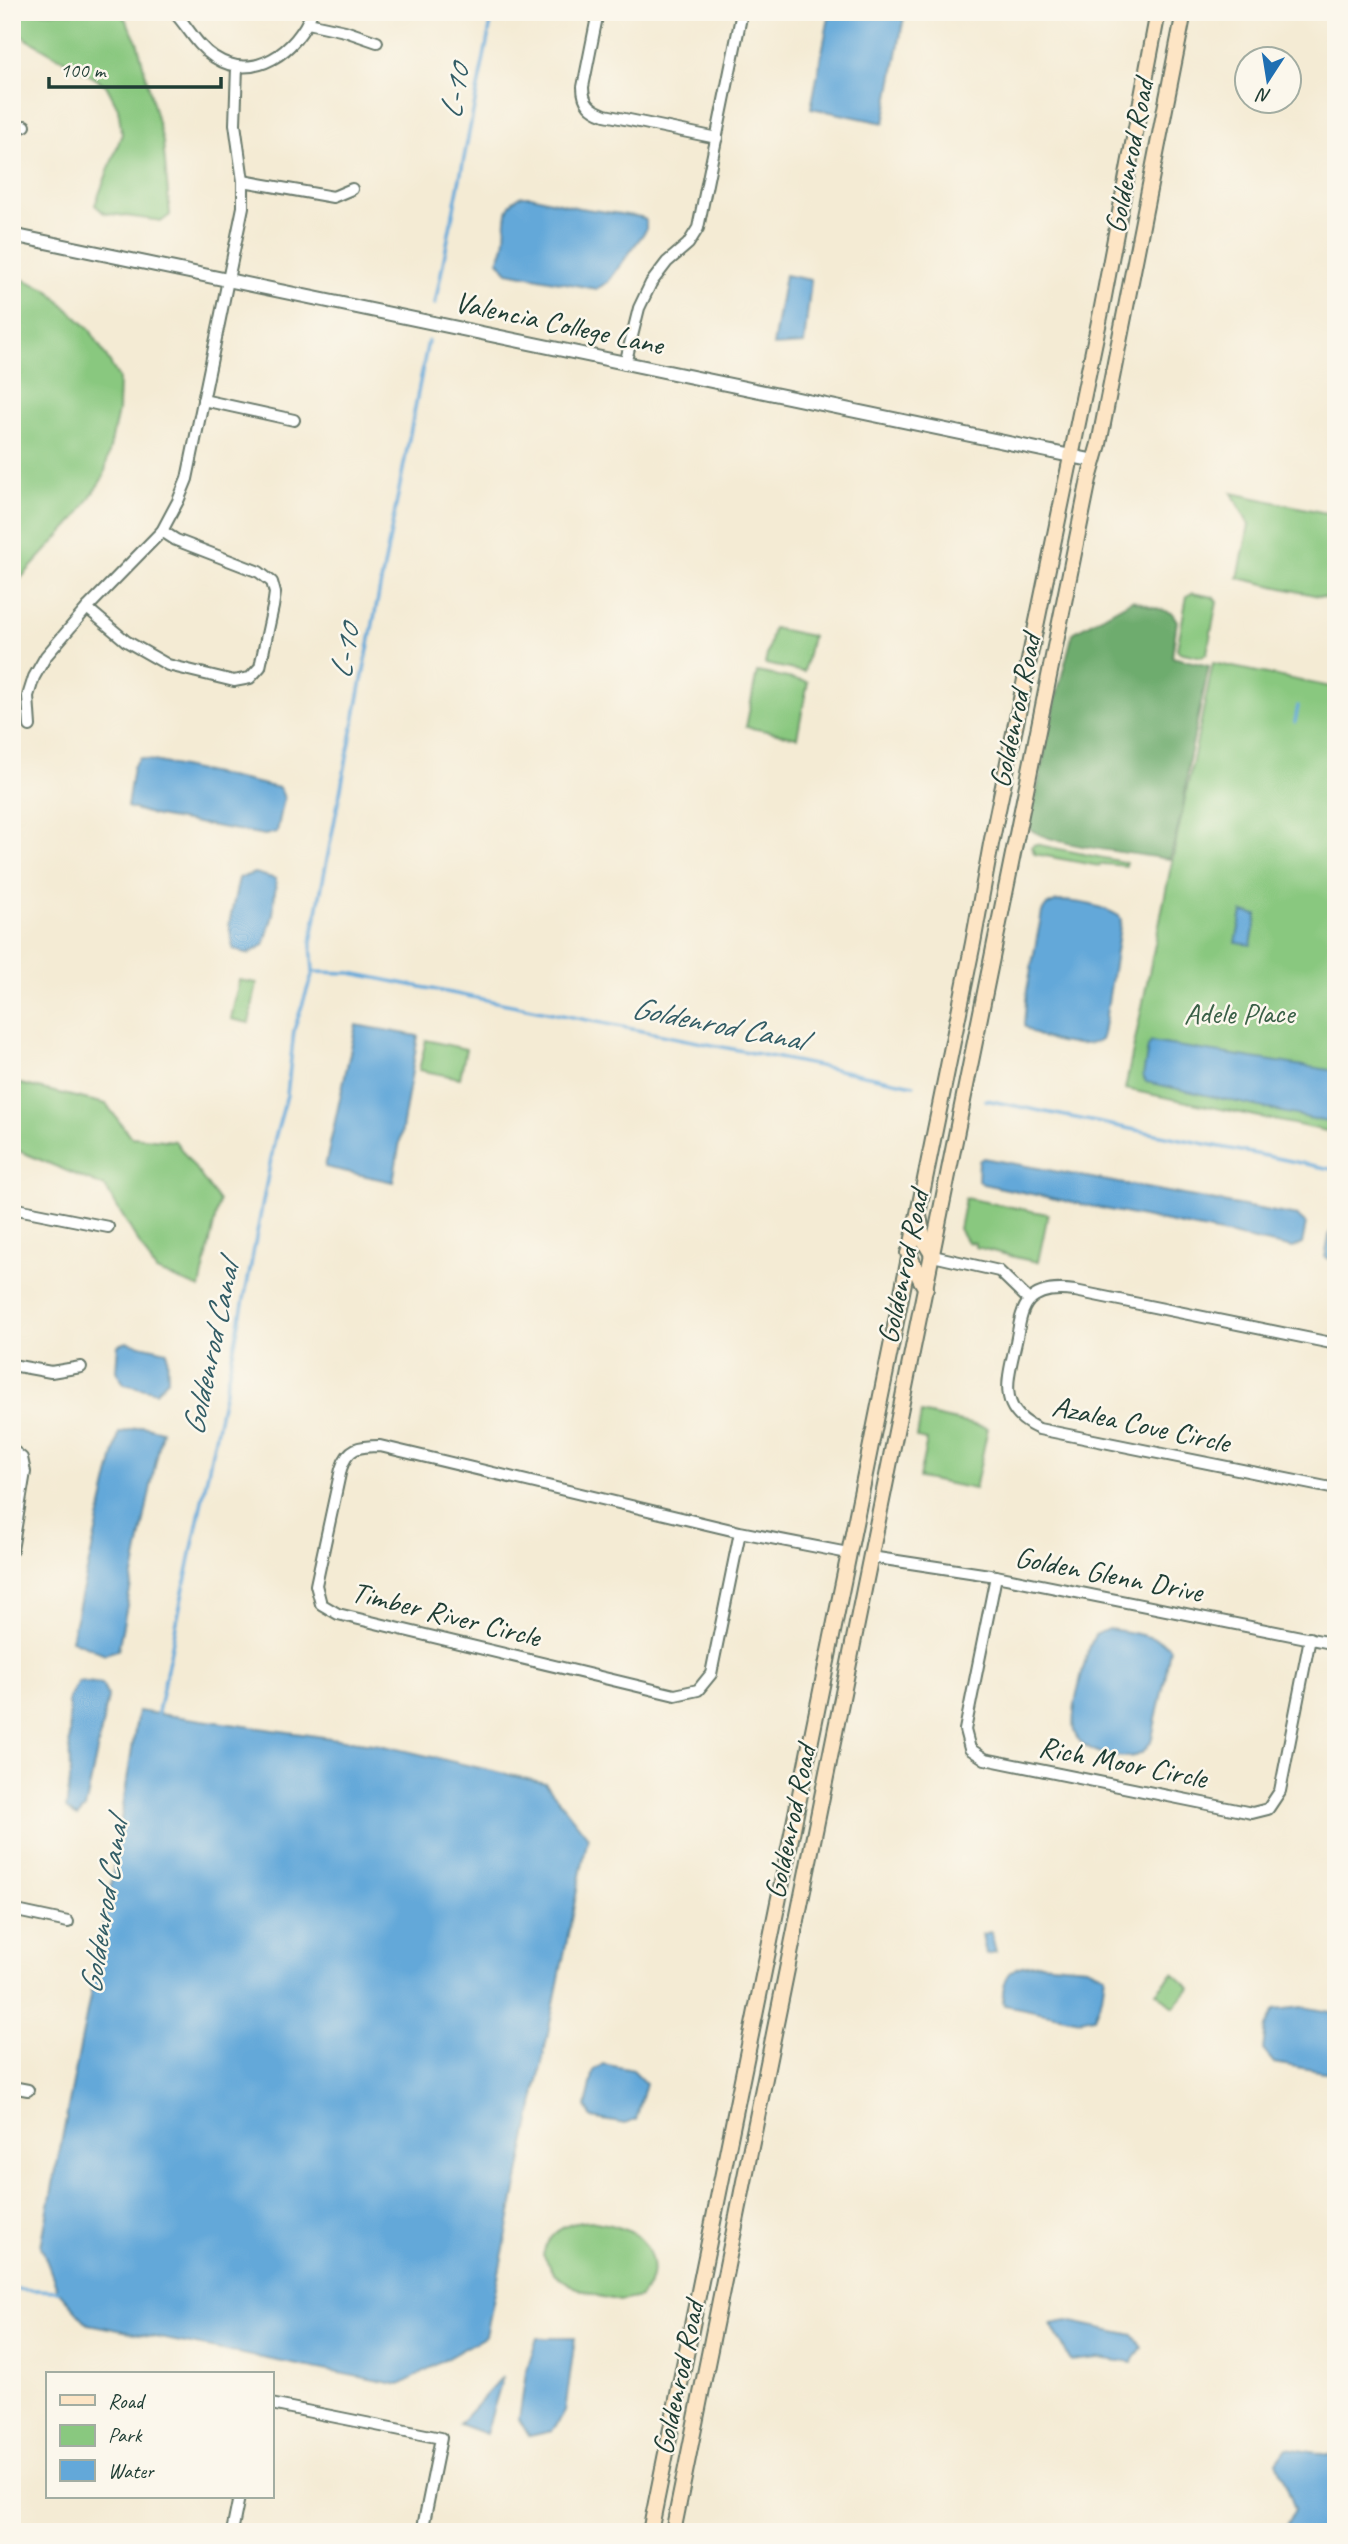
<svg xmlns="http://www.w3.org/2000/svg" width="1348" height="2544" viewBox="0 0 1348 2544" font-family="Caveat,sans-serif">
	<rect width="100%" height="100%" fill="#fbf7ec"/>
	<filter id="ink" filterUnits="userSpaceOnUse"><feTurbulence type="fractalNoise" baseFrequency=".0143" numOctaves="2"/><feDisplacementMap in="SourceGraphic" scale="14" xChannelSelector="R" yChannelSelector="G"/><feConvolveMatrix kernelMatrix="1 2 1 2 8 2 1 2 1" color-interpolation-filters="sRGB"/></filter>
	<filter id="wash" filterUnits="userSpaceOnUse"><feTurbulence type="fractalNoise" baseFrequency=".00686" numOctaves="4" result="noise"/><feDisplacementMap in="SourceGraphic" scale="28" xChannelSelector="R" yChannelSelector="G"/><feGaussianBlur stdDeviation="1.57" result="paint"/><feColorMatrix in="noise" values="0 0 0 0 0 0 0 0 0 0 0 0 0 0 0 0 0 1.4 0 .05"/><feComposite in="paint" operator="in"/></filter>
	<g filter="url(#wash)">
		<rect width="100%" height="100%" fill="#f4ebd4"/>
		<!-- green -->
		<g fill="#89c87f" stroke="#54825a" stroke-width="2">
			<polygon points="13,12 122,13 137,41 163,142 170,215 162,221 104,213 95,205 122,134 118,108 106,85 20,35"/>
			<polygon points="12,275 47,289 90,330 119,378 118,411 104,476 77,517 12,588"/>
			<polygon points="1232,493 1336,515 1336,600 1238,578 1249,525"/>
			<polygon points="1192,593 1213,597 1217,602 1207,653 1202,657 1179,652 1177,649 1187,596"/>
			<polygon points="773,628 812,636 804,672 765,664"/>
			<polygon points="1213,663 1336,688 1336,1133 1125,1089"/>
			<polygon points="757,672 808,682 797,737 746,727"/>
			<polygon points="1035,844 1123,862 1126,863 1126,866 1103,864 1099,866 1035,854 1031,847"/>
			<polygon points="239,980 257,983 249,1023 231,1019"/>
			<polygon points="426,1040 466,1049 460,1078 419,1070"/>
			<polygon points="12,1082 106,1104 131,1137 175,1141 219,1201 200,1288 156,1271 105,1187 12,1148"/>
			<path d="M965 1198 1048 1214 1038 1262C1016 1259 997 1251 975 1247V1243L967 1242 959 1229Z"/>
			<polygon points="921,1413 988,1428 975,1489 919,1478 927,1440 917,1438"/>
			<polygon points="1173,1973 1190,1988 1174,2007 1156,1992"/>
			<path d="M591 2221C605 2224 621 2226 634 2234 649 2243 657 2266 650 2283 648 2288 643 2293 640 2297L620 2301 598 2296 574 2287 555 2274 543 2255C548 2231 568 2222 591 2221Z"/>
		</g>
		<!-- forest -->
		<path fill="#6eac6e" stroke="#467451" stroke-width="2" d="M1132 600 1172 613 1177 621 1172 657 1209 666 1189 760 1183 808 1170 859C1140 854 1048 846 1029 828L1056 698 1073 633Z"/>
		<!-- water -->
		<g fill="#63a8d9" stroke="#417286" stroke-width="2">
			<polygon points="830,12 905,12 884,123 811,108"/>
			<path d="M522 196H531L579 208 641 217 646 220V230L608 282 596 289 508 272 498 261C500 256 503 251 504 245 508 228 500 203 522 196Z"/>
			<polygon points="785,275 811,280 804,344 773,346"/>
			<polygon points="140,758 280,788 284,798 277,832 265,835 157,816 127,807 133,767"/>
			<polygon points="255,873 276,879 273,915 264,945 248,954 233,949 229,924 239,878"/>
			<path d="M1057 901C1079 901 1100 905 1119 916L1121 920 1103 1034 1101 1040C1086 1050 1034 1041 1024 1025L1027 990 1042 912 1046 906Z"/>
			<polygon points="1242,912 1257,915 1251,945 1236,943"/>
			<polygon points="356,1025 418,1036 393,1182 325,1167"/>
			<polygon points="1151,1042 1336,1071 1336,1124 1146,1082 1143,1076 1148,1047"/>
			<polygon points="983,1158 1297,1216 1306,1224 1302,1244 1293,1248 983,1184 978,1180 979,1161"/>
			<polygon points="1336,1229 1336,1262 1325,1257 1330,1232"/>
			<polygon points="127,1342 167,1351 168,1379 156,1392 124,1384 116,1371 118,1345"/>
			<polygon points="142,1426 162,1431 118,1650 105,1654 71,1640 119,1433"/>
			<path d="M1108 1629C1123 1631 1162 1637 1170 1648L1165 1679 1151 1742C1148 1746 1146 1751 1140 1754 1123 1762 1079 1752 1074 1731 1070 1713 1086 1651 1095 1635Z"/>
			<polygon points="78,1681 102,1684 108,1697 85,1809 77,1817 66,1809 70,1781 69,1698"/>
			<polygon points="138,1711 380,1745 545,1783 588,1837 486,2336 400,2385 88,2324 58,2291 41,2246 107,1909"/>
			<polygon points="991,1932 996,1952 986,1954 982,1934"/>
			<path d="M1039 1963 1087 1967 1105 1975 1102 1997 1094 2017 1080 2020 1004 2005C1001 1993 1004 1975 1016 1968 1022 1965 1033 1964 1039 1963Z"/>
			<polygon points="1303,2007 1336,2013 1336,2074 1274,2063 1263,2050 1266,2026 1275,2010"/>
			<polygon points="603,2064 633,2070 646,2083 636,2120 625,2124 592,2118 586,2107 594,2070"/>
			<polygon points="1067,2321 1133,2335 1142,2347 1132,2363 1098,2358 1071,2361 1051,2324"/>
			<polygon points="537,2338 575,2338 565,2412 552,2431 529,2436 519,2419 526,2372"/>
			<polygon points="503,2376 486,2434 459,2424"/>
			<polygon points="1287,2448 1336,2456 1336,2532 1283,2532 1295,2509 1277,2462"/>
		</g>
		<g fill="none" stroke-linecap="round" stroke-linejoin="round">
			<!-- stream -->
			<g stroke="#63a8d9" stroke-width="3.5">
				<polyline points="435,304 493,12"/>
				<polyline points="1295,722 1298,706"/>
				<polyline points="313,972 351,973 914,1085"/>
				<polyline points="986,1100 1336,1170"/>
				<polyline points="157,1717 249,1275 275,1138 287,1095 294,1030 313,972 311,942 428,341"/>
				<polyline points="12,2289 58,2291 61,2288"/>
			</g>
		</g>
	</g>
	<g filter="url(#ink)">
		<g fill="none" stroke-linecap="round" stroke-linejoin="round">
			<defs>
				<g id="minor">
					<path d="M174 12C188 27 197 46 214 57 254 83 297 51 312 12"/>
					<path d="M598 12 583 87C583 103 591 110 605 115L717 138"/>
					<polyline points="308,23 345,31 377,42"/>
					<polyline points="12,130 25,126"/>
					<polyline points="243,181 333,197 352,189"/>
					<polyline points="625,364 639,308 651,283 667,262 688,244 698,228 742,12"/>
					<polyline points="203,400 294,420"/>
					<polyline points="87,608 126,641 168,665 234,681 250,678 260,667 273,607 275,593 272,582 259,572 176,540 162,531"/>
					<polyline points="30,726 28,696 34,677 46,656 87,608 162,531 178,501 187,479 243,207 243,181 235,124 237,67"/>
					<polyline points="12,1208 108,1227"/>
					<polyline points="933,1256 999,1271 1029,1300"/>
					<path d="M1336 1344 1075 1291C1060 1289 1040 1288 1029 1301 1020 1311 1019 1329 1016 1342 1008 1379 996 1410 1039 1429L1336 1489"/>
					<polyline points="12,1365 51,1372 81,1367"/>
					<polyline points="12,1450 22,1458 25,1472 12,1550"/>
					<path d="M740 1532 711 1674 698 1690 675 1695 338 1614 321 1604 316 1585 341 1469C348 1447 359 1446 380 1446L740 1532 848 1553"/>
					<polyline points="871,1557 996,1576 1336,1644"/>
					<polyline points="996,1576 965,1730 970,1749 985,1759 1252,1813 1268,1809 1280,1791 1310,1638"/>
					<polyline points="12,1910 68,1922"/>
					<polyline points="12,2087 28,2090"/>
					<polyline points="271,2404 441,2438 422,2532"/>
					<polyline points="232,2532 239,2497"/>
				</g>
				<polyline id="tertiary" points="12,235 1095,461"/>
				<g id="secondary">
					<polyline points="919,1216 924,1241 933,1256"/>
					<path d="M908 1253C916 1265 917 1278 926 1288"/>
					<polyline points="650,2532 973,943 991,844 1102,307 1158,12"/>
					<polyline points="673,2532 1089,479 1099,444 1184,12"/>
				</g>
			</defs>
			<!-- minor casing -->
			<use href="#minor" stroke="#6a7a6c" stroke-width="14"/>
			<!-- tertiary casing -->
			<use href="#tertiary" stroke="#6a7a6c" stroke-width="16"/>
			<!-- secondary casing -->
			<use href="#secondary" stroke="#6a7a6c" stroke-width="18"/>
			<!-- minor -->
			<use href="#minor" stroke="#fff" stroke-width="10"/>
			<!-- tertiary -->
			<use href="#tertiary" stroke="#fff" stroke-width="12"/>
			<!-- secondary -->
			<use href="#secondary" stroke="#fde5c5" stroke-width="14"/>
		</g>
	</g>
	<g text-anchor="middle" stroke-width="5" stroke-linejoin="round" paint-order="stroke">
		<!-- street labels -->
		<g font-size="30" fill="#1f3d34" stroke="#fbf7ec">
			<text transform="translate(1129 156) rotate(-79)" y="10">Goldenrod Road</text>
			<text transform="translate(559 323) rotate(12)" y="10">Valencia College Lane</text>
			<text transform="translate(1015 711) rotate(-78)" y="10">Goldenrod Road</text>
			<text transform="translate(903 1267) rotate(-78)" y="10">Goldenrod Road</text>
			<text transform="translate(1141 1424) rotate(12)" y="10">Azalea Cove Circle</text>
			<text transform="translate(1109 1574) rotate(11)" y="10">Golden Glenn Drive</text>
			<text transform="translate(446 1614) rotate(14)" y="10">Timber River Circle</text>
			<text transform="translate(1123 1762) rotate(11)" y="10">Rich Moor Circle</text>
			<text transform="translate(790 1822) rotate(-78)" y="10">Goldenrod Road</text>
			<text transform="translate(678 2378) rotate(-78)" y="10">Goldenrod Road</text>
		</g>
		<!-- park labels -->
		<g font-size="30" fill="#3a6047" stroke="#fbf7ec">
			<text x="1239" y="1023">Adele Place</text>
		</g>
		<!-- water labels -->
		<g font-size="32" font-style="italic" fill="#335d66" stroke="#fbf7ec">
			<text transform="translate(454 92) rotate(-79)" y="11">L-10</text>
			<text transform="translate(344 652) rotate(-79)" y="11">L-10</text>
			<text transform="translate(718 1023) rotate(11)" y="11">Goldenrod Canal</text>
			<text transform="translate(210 1349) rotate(-78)" y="11">Goldenrod Canal</text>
			<text transform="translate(103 1907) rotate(-81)" y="11">Goldenrod Canal</text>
		</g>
	</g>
	<!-- margin -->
	<rect width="1348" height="2544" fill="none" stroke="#fbf7ec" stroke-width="42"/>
	<!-- legend -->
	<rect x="46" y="2372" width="228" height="126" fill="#fbf7ec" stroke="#a3ada2" stroke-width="2"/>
	<rect x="60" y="2395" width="35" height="10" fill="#fde5c5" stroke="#a3ada2" stroke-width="2"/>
	<text x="108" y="2408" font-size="21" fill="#1f3d34">Road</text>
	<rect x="60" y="2425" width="35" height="21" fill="#89c87f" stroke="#a3ada2" stroke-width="2"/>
	<text x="108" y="2442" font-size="21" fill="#1f3d34">Park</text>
	<rect x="60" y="2460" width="35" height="21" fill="#63a8d9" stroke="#a3ada2" stroke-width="2"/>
	<text x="108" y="2478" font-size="21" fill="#1f3d34">Water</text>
	<!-- north arrow -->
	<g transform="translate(1268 80) rotate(192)"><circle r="33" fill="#fbf7ec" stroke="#a3ada2" stroke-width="2"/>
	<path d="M0-5L12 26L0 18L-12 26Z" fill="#1f6fb2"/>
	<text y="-10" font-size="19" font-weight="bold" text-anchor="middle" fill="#1f3d34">N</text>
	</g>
	<!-- scale -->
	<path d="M49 77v10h172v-10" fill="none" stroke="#1f3d34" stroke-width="3.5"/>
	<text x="60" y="77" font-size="21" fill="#1f3d34" stroke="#fbf7ec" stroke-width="5" paint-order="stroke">100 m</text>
</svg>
